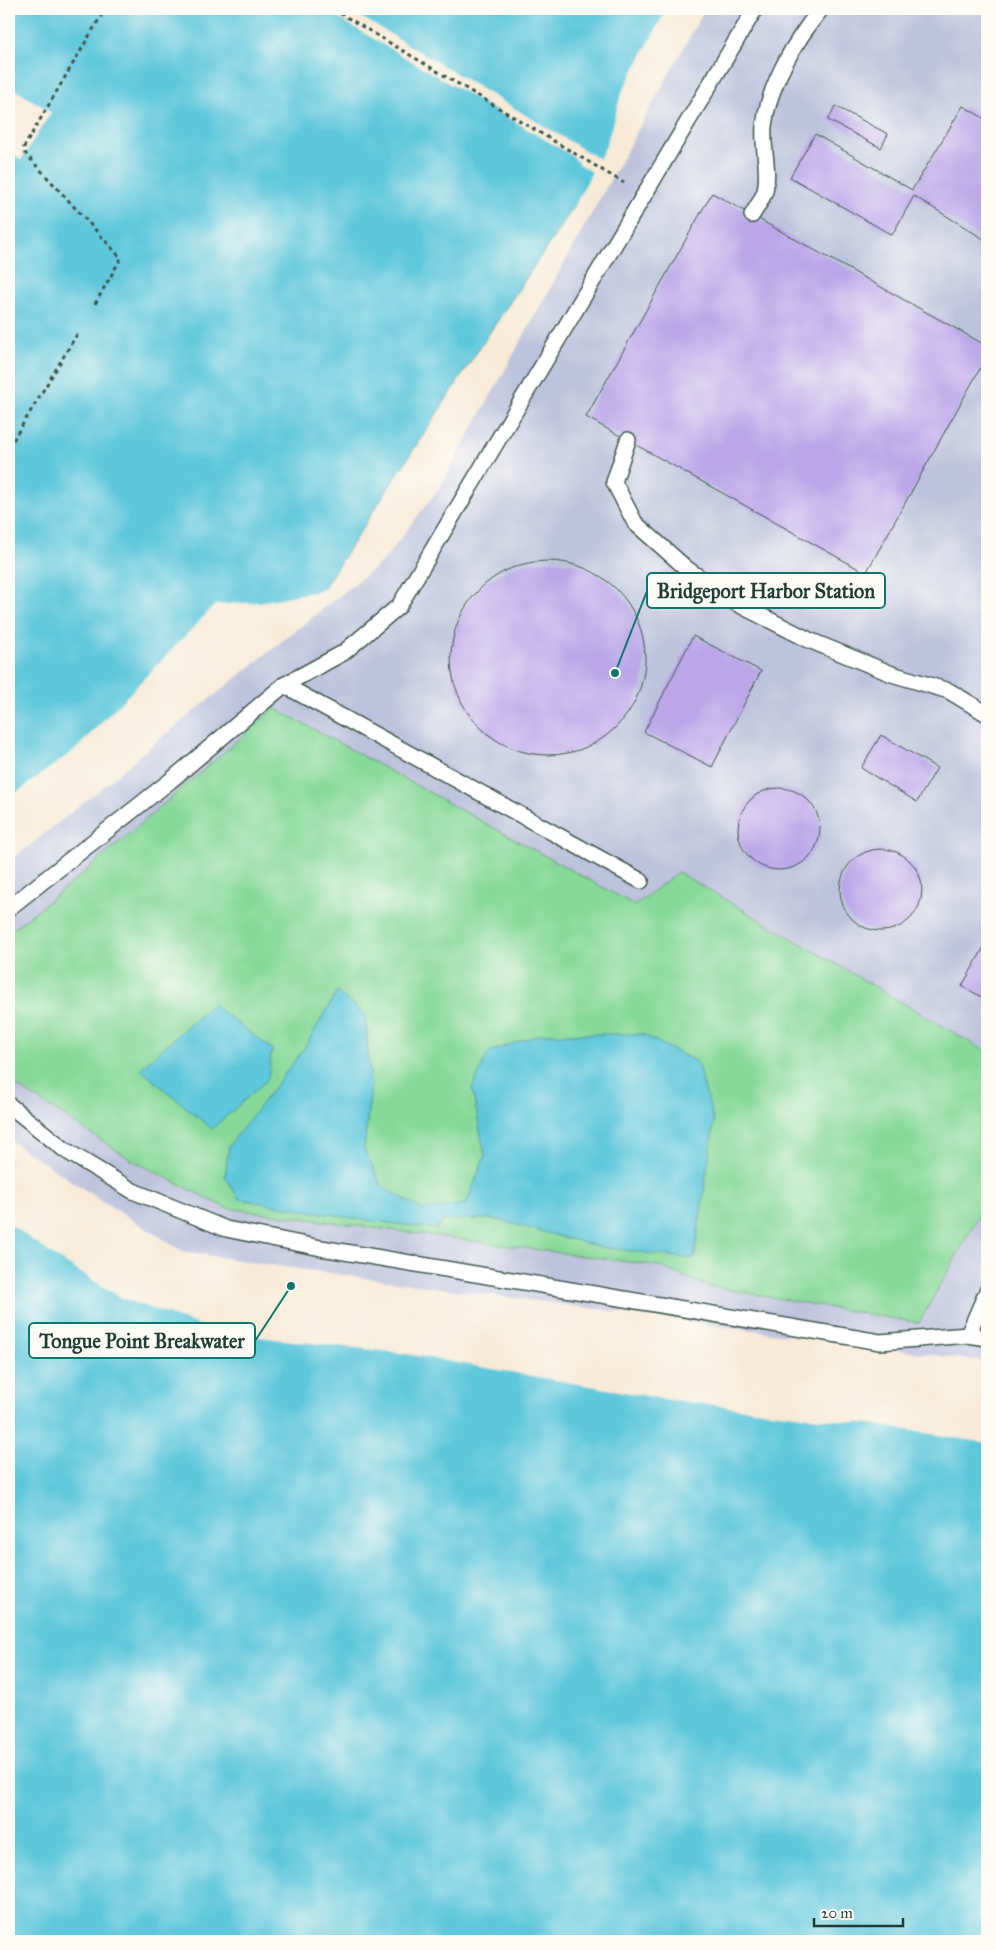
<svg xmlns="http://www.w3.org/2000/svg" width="996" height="1950" viewBox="0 0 996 1950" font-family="'IM FELL Great Primer',serif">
	<rect width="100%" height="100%" fill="#fdfcf7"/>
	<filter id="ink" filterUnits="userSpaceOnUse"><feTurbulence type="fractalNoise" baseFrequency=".02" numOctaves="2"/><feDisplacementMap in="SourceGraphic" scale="10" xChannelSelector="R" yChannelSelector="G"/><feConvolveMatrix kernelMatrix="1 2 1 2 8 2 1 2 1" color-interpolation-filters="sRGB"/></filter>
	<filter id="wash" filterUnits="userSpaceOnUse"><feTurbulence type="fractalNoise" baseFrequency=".0096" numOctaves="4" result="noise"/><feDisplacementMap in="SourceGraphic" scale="20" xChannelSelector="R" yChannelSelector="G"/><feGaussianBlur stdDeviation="1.12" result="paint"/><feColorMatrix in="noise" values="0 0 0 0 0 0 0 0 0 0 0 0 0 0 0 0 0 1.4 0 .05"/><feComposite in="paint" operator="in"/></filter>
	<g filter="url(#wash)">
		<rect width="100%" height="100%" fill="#f7ead6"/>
		<!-- industrial -->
		<polygon fill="#bec3dd" points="705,9 987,9 987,1362 181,1253 9,1140 9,859 384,560 440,487"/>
		<!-- green -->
		<polygon fill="#87d99a" stroke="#538b67" points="275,708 635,905 678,872 987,1052 987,1201 919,1323 707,1286 659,1266 226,1208 132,1160 20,1088 9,1078 9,932 79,877"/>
		<!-- water -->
		<g fill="#5fc7dc" stroke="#3f8288">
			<polygon points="9,9 696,9 612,150 492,329 315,601 9,859"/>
			<polygon points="337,992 365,1014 371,1085 364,1149 382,1186 423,1210 466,1204 485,1156 472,1088 489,1052 541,1034 642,1034 697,1062 714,1122 694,1259 600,1247 494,1219 444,1220 436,1229 352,1218 239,1199 225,1177 229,1146 303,1050"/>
			<polygon points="212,1004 272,1049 268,1079 212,1129 140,1069"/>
			<polygon points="9,1145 181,1253 987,1380 987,1941 9,1941"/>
		</g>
		<!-- pier -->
		<g fill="#f7ead6">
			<polygon points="323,9 348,9 599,159 606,146 622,92 667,9 699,9 614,151 566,223 592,172 579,164 573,156"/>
			<polygon points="9,86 51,112 21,160 9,152"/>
			<polygon points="328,585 317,603 103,787 9,862 9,798 76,749 215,605 260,602 318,591"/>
			<polygon points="9,1143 182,1251 987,1378 987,1443 870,1424 664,1399 401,1353 222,1333 122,1298 54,1256 9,1223"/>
		</g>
		<g id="blocks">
			<!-- building -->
			<g fill="#baa6e9">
				<polygon points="835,106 888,134 881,148 828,120"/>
				<polygon points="963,106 987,120 987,241 914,196 892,235 790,177 815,134 912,190"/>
				<polygon points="712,193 987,346 987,356 866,573 586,417"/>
				<circle cx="548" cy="658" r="97"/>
				<polygon points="693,636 761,671 712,767 644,732"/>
				<polygon points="881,735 937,768 917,802 861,768"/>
				<circle cx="779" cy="829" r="41"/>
				<circle cx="881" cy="890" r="41"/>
				<polygon points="987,942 987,1000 962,986"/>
			</g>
		</g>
	</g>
	<g filter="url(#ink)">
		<use href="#blocks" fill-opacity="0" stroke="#3f574c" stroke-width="1"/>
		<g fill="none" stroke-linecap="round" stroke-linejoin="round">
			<defs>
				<g id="lane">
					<path d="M752 215C756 208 762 200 765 191 770 170 762 148 764 126 769 84 795 41 821 9"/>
					<polyline points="628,440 614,482 635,523 686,568 734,602 809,640 892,674 949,691 987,714"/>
					<polyline points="284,685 641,881"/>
					<polyline points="9,908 170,781 284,685 343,653 399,606 755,9"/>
					<polyline points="9,1105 65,1150 133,1191 226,1229 321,1248 880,1342 968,1335"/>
					<polyline points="987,1291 968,1335 987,1338"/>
				</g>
			</defs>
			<!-- lane casing -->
			<use href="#lane" stroke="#3f574c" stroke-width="18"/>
			<!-- path -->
			<g stroke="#3f574c" stroke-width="3" stroke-dasharray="4 4" stroke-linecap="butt">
				<polyline points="333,9 624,183"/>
				<polyline points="95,304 121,258 25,153 24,147 105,9"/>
				<polyline points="9,447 79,331"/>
			</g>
			<!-- lane -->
			<use href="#lane" stroke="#fff" stroke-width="15"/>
		</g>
	</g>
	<!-- callouts -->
	<path fill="none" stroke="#0f766e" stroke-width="2" d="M615 673L647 591M291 1286L255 1341"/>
	<g fill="#0f766e" stroke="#fdfcf7" stroke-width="2">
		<circle cx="615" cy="673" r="5"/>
		<circle cx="291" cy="1286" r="5"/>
	</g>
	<g fill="#fdfcf7" stroke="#0f766e" stroke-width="2">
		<rect x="647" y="573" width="238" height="35" rx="5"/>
		<rect x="29" y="1323" width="226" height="35" rx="5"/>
	</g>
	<g font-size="20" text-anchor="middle" font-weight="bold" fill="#1f3d34">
		<text x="766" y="598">Bridgeport Harbor Station</text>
		<text x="142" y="1348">Tongue Point Breakwater</text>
	</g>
	<!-- margin -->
	<rect width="996" height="1950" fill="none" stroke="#fdfcf7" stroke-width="30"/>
	<!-- scale -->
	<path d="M814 1918v8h89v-8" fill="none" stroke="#1f3d34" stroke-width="2.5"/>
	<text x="821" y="1918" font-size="15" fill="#1f3d34" stroke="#fdfcf7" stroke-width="4" paint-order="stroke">20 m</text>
</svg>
